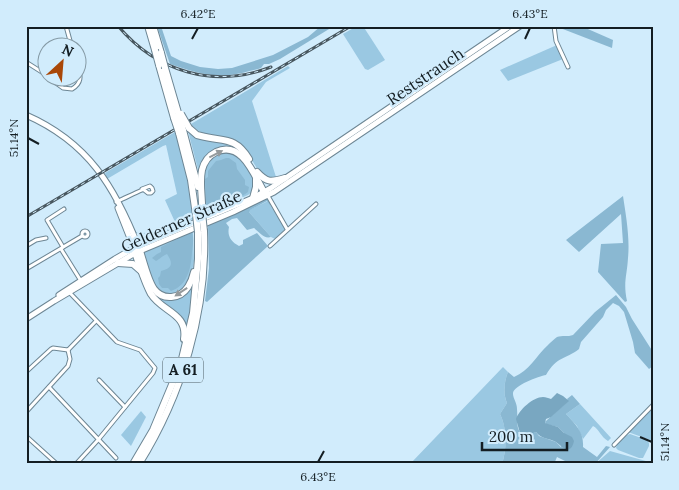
<svg xmlns="http://www.w3.org/2000/svg" width="679" height="490" viewBox="0 0 679 490" font-family="Lora,serif">
	<rect width="100%" height="100%" fill="#d1ecfc"/>
	<!-- green -->
	<g fill="#9ac8e2">
		<polygon points="357,26 363,26 385,60 368,70 365,69 343,34"/>
		<polygon points="557,45 563,59 508,81 500,70"/>
		<path d="M288 66 290 68 266 82 252 101 276 177 271 180C266 177 261 174 258 170 251 160 248 148 237 142 222 133 203 140 191 124Z"/>
		<polygon points="188,131 228,142 242,150 215,151 200,177"/>
		<path d="M175 132 177 136 188 179 193 219C179 224 155 237 141 236L139 238 134 234 121 205 136 232C148 236 163 227 175 222L165 200 177 194 166 145 163 146 107 179 105 173Z"/>
		<path d="M229 152 243 160 254 179 252 192 248 195 206 213C203 197 198 161 217 154 221 153 225 152 229 152Z"/>
		<polygon points="268,201 285,229 275,239 271,237 249,212 249,210"/>
		<polygon points="193,230 194,261 191,277 182,291 170,295 160,292 154,286 144,256 144,252 150,248"/>
		<polygon points="193,280 192,305 186,333 185,329 158,301 150,285 173,299"/>
		<path d="M503 367 508 372C504 382 503 394 507 403L500 414C507 428 507 449 502 464L411 463Z"/>
		<path d="M580 404 611 438 608 441C601 437 599 429 593 426L583 439 577 426 566 414Z"/>
		<polygon points="653,406 653,441 628,432"/>
		<polygon points="141,411 146,417 131,446 121,435"/>
		<path d="M630 434 647 440 649 443V446L643 458H639L618 450 616 448C617 442 625 435 630 434Z"/>
		<polygon points="610,451 653,463 653,464 595,464"/>
	</g>
	<!-- forest -->
	<g fill="#8ab8d2">
		<path d="M157 26H161L171 56 181 61 200 67 218 69 232 68 273 55 308 37 321 26H334L280 59 269 64H264L261 68 258 69C249 71 239 74 230 75 209 77 190 71 170 64Z"/>
		<polygon points="555,26 581,26 613,40 612,48"/>
		<polygon points="226,158 229,158 236,163 237,169 245,180 245,185 249,187 248,192 238,199 208,211 206,202 205,179 208,177 208,171 216,161 221,160"/>
		<path d="M623 196C626 216 630 238 628 258 627 276 623 282 627 301L625 302 598 272 601 244 623 243 621 214 579 252 566 240Z"/>
		<path d="M266 199H269L272 205H270L267 201 250 210 249 212 271 237C264 239 260 233 254 228L247 230 237 218 232 219 226 223 229 227C227 236 231 242 239 246L243 244V240L257 233 268 246 207 302 205 301 209 268 208 225Z"/>
		<path d="M192 232C194 238 193 245 192 252 191 268 188 285 171 291L168 288H162L159 284 158 278 160 276 161 271C173 268 173 263 167 254 162 256 160 259 156 261L152 258 157 254 161 252V247Z"/>
		<path d="M616 295 626 307 632 319 653 352V366L649 369 635 353 633 342 624 312 619 306 613 303 606 310 603 317 581 342 579 349C565 360 557 356 546 375 539 376 512 386 513 394 513 398 517 403 517 409 518 420 515 426 522 436L536 432 539 436 556 442 561 447 564 433 558 427 546 424 545 422C552 415 561 408 568 401L567 399 572 395 580 404 566 414C576 425 584 432 583 447L597 457 606 446 610 447 595 464H571L557 457 554 464H502C507 449 507 428 500 414L507 403C503 394 504 382 508 372L514 377C529 371 536 356 548 345 551 342 554 339 557 337 562 335 568 337 573 335L595 312Z"/>
	</g>
	<!-- water -->
	<path fill="#79a7c1" d="M557 393 563 396 569 401 551 417 546 419 545 423 558 427 564 433 572 437 574 441C573 445 572 449 567 450 563 448 560 445 556 442 549 438 541 439 536 432L525 436H522L520 433 516 419C519 410 533 397 543 397 546 397 548 398 551 399Z"/>
	<g fill="none" stroke-linecap="round" stroke-linejoin="round">
		<defs>
			<g id="street">
				<polyline points="66,26 72,48"/>
				<polyline points="554,26 556,41 568,67"/>
				<polyline points="26,62 48,76"/>
				<path d="M49 78 63 88 72 89C82 83 81 76 78 66"/>
				<polyline points="268,196 287,229"/>
				<path d="M116 202C125 198 133 194 142 190L143 189 148 193H151L153 191 152 188 150 186 142 189"/>
				<circle cx="85" cy="234" r="3"/>
				<polyline points="26,246 36,240 46,238"/>
				<polyline points="270,246 316,204"/>
				<polyline points="63,247 47,220 64,209"/>
				<polyline points="61,249 81,281"/>
				<polyline points="26,269 82,236"/>
				<polyline points="69,292 117,342 140,350 155,368 153,373 98,440 76,464"/>
				<polyline points="68,350 96,321"/>
				<polyline points="26,372 51,349 53,348 68,350"/>
				<polyline points="99,380 125,407"/>
				<polyline points="49,387 116,458"/>
				<polyline points="26,412 68,366 70,359 68,350"/>
				<polyline points="26,436 57,464"/>
				<polyline points="614,445 653,405"/>
			</g>
			<g id="secondary">
				<path d="M26 115C88 142 115 187 139 248"/>
				<polyline points="118,208 135,251"/>
				<polyline points="59,295 115,259 134,248 253,198 271,188 510,26"/>
				<polyline points="26,319 54,301 135,253 233,212 274,192 520,26"/>
			</g>
			<g id="highway">
				<polyline points="148,26 155,50"/>
				<polyline points="153,26 161,53"/>
				<polyline points="159,65 174,118"/>
				<polyline points="165,68 179,116"/>
				<path d="M189 128 197 135 201 136C224 142 235 136 249 159"/>
				<polyline points="183,130 198,187"/>
				<polyline points="179,133 191,180 196,215"/>
				<path d="M257 172C267 183 271 182 285 178"/>
				<polyline points="253,198 256,187 256,179"/>
				<path d="M202 213C203 199 199 184 202 170 204 162 208 156 216 152 242 140 254 175 264 192L267 195"/>
				<path d="M140 251C143 260 148 281 154 289 163 301 180 299 188 287 191 282 193 277 194 272"/>
				<path d="M135 253C140 266 144 281 151 294 162 312 188 313 184 339"/>
				<polyline points="118,263 133,264 141,271"/>
				<polyline points="133,464 153,430 181,363 193,313 198,259 198,232"/>
				<path d="M139 464C182 395 207 312 204 231"/>
			</g>
		</defs>
		<!-- street casing -->
		<use href="#street" stroke="#6d8694" stroke-width="5"/>
		<!-- secondary casing -->
		<use href="#secondary" stroke="#6d8694" stroke-width="7"/>
		<!-- highway casing -->
		<use href="#highway" stroke="#6d8694" stroke-width="8"/>
		<!-- street -->
		<use href="#street" stroke="#fff" stroke-width="3"/>
		<!-- secondary -->
		<use href="#secondary" stroke="#fff" stroke-width="5"/>
		<!-- highway -->
		<use href="#highway" stroke="#fff" stroke-width="6"/>
		<defs>
			<g id="rail">
				<path d="M118 26C157 72 214 89 271 67"/>
				<polyline points="26,217 351,26"/>
			</g>
		</defs>
		<!-- rail casing -->
		<use href="#rail" stroke="#48575f" stroke-width="3"/>
		<!-- rail -->
		<use href="#rail" stroke="#d1ecfc" stroke-width="1" stroke-dasharray="4" stroke-linecap="butt"/>
		<defs>
			<g id="highway-bridge">
				<polyline points="155,50 159,65"/>
				<polyline points="161,53 165,68"/>
				<polyline points="181,114 189,128"/>
				<polyline points="179,117 183,130"/>
				<polyline points="174,118 179,133"/>
				<polyline points="202,213 204,231"/>
				<polyline points="196,215 198,232"/>
			</g>
		</defs>
		<!-- highway-bridge casing -->
		<use href="#highway-bridge" stroke="#6d8694" stroke-width="8" stroke-linecap="butt"/>
		<!-- highway-bridge -->
		<use href="#highway-bridge" stroke="#fff" stroke-width="6"/>
	</g>
	<!-- one-way arrows -->
	<defs><path id="oneway-solid" d="M-6-.8H1V-3.2L6.5 0L1 3.2V.8H-6Z" transform="scale(1.25)"/></defs>
	<g fill="#959a9c">
		<use href="#oneway-solid" transform="translate(216 154) rotate(-27)"/>
		<use href="#oneway-solid" transform="translate(181 292) rotate(146)"/>
	</g>
	<!-- ticks -->
	<path fill="none" stroke="#141e23" stroke-width="2" d="M192 39 198 28M525 39 530 28M28 138 39 144M640 437 652 442M318 462 324 451"/>
	<g text-anchor="middle" stroke-width="4.5" stroke-linejoin="round" paint-order="stroke">
		<!-- shield labels -->
		<rect fill="#d1ecfc" stroke="#4d5c64" stroke-width="1" x="163" y="357.5" width="40" height="25" rx="4"/>
		<g font-size="15" font-weight="bold" fill="#141e23">
			<text x="183" y="375">A 61</text>
		</g>
		<!-- street labels -->
		<g font-size="16" fill="#141e23" stroke="#d1ecfc">
			<text transform="translate(425 76) rotate(-34)" y="6">Reststrauch</text>
			<text transform="translate(181 221) rotate(-24)" y="6">Gelderner Straße</text>
		</g>
	</g>
	<!-- border -->
	<rect width="679" height="490" fill="none" stroke="#d1ecfc" stroke-width="55"/>
	<!-- north arrow -->
	<g transform="translate(62 62) rotate(26)"><circle r="24" fill="#d1ecfc" stroke="#859aa5"/>
	<path d="M0-4L9 19L0 12L-9 19Z" fill="#a94707"/>
	<text y="-8" font-size="14" font-weight="bold" text-anchor="middle" fill="#141e23">N</text>
	</g>
	<!-- scale -->
	<path d="M482 442v8h85v-8" fill="none" stroke="#141e23" stroke-width="2.5"/>
	<text x="489" y="442" font-size="15" fill="#141e23" stroke="#d1ecfc" stroke-width="4" paint-order="stroke">200 m</text>
	<rect x="28" y="28" width="624" height="434" fill="none" stroke="#141e23" stroke-width="2"/>
	<g font-size="12" text-anchor="middle" fill="#141e23">
		<text x="198" y="18">6.42°E</text>
		<text x="530" y="18">6.43°E</text>
		<text transform="translate(14 138) rotate(-90)" y="4">51.14°N</text>
		<text transform="translate(665 442) rotate(-90)" y="4">51.14°N</text>
		<text x="318" y="481">6.43°E</text>
	</g>
</svg>
